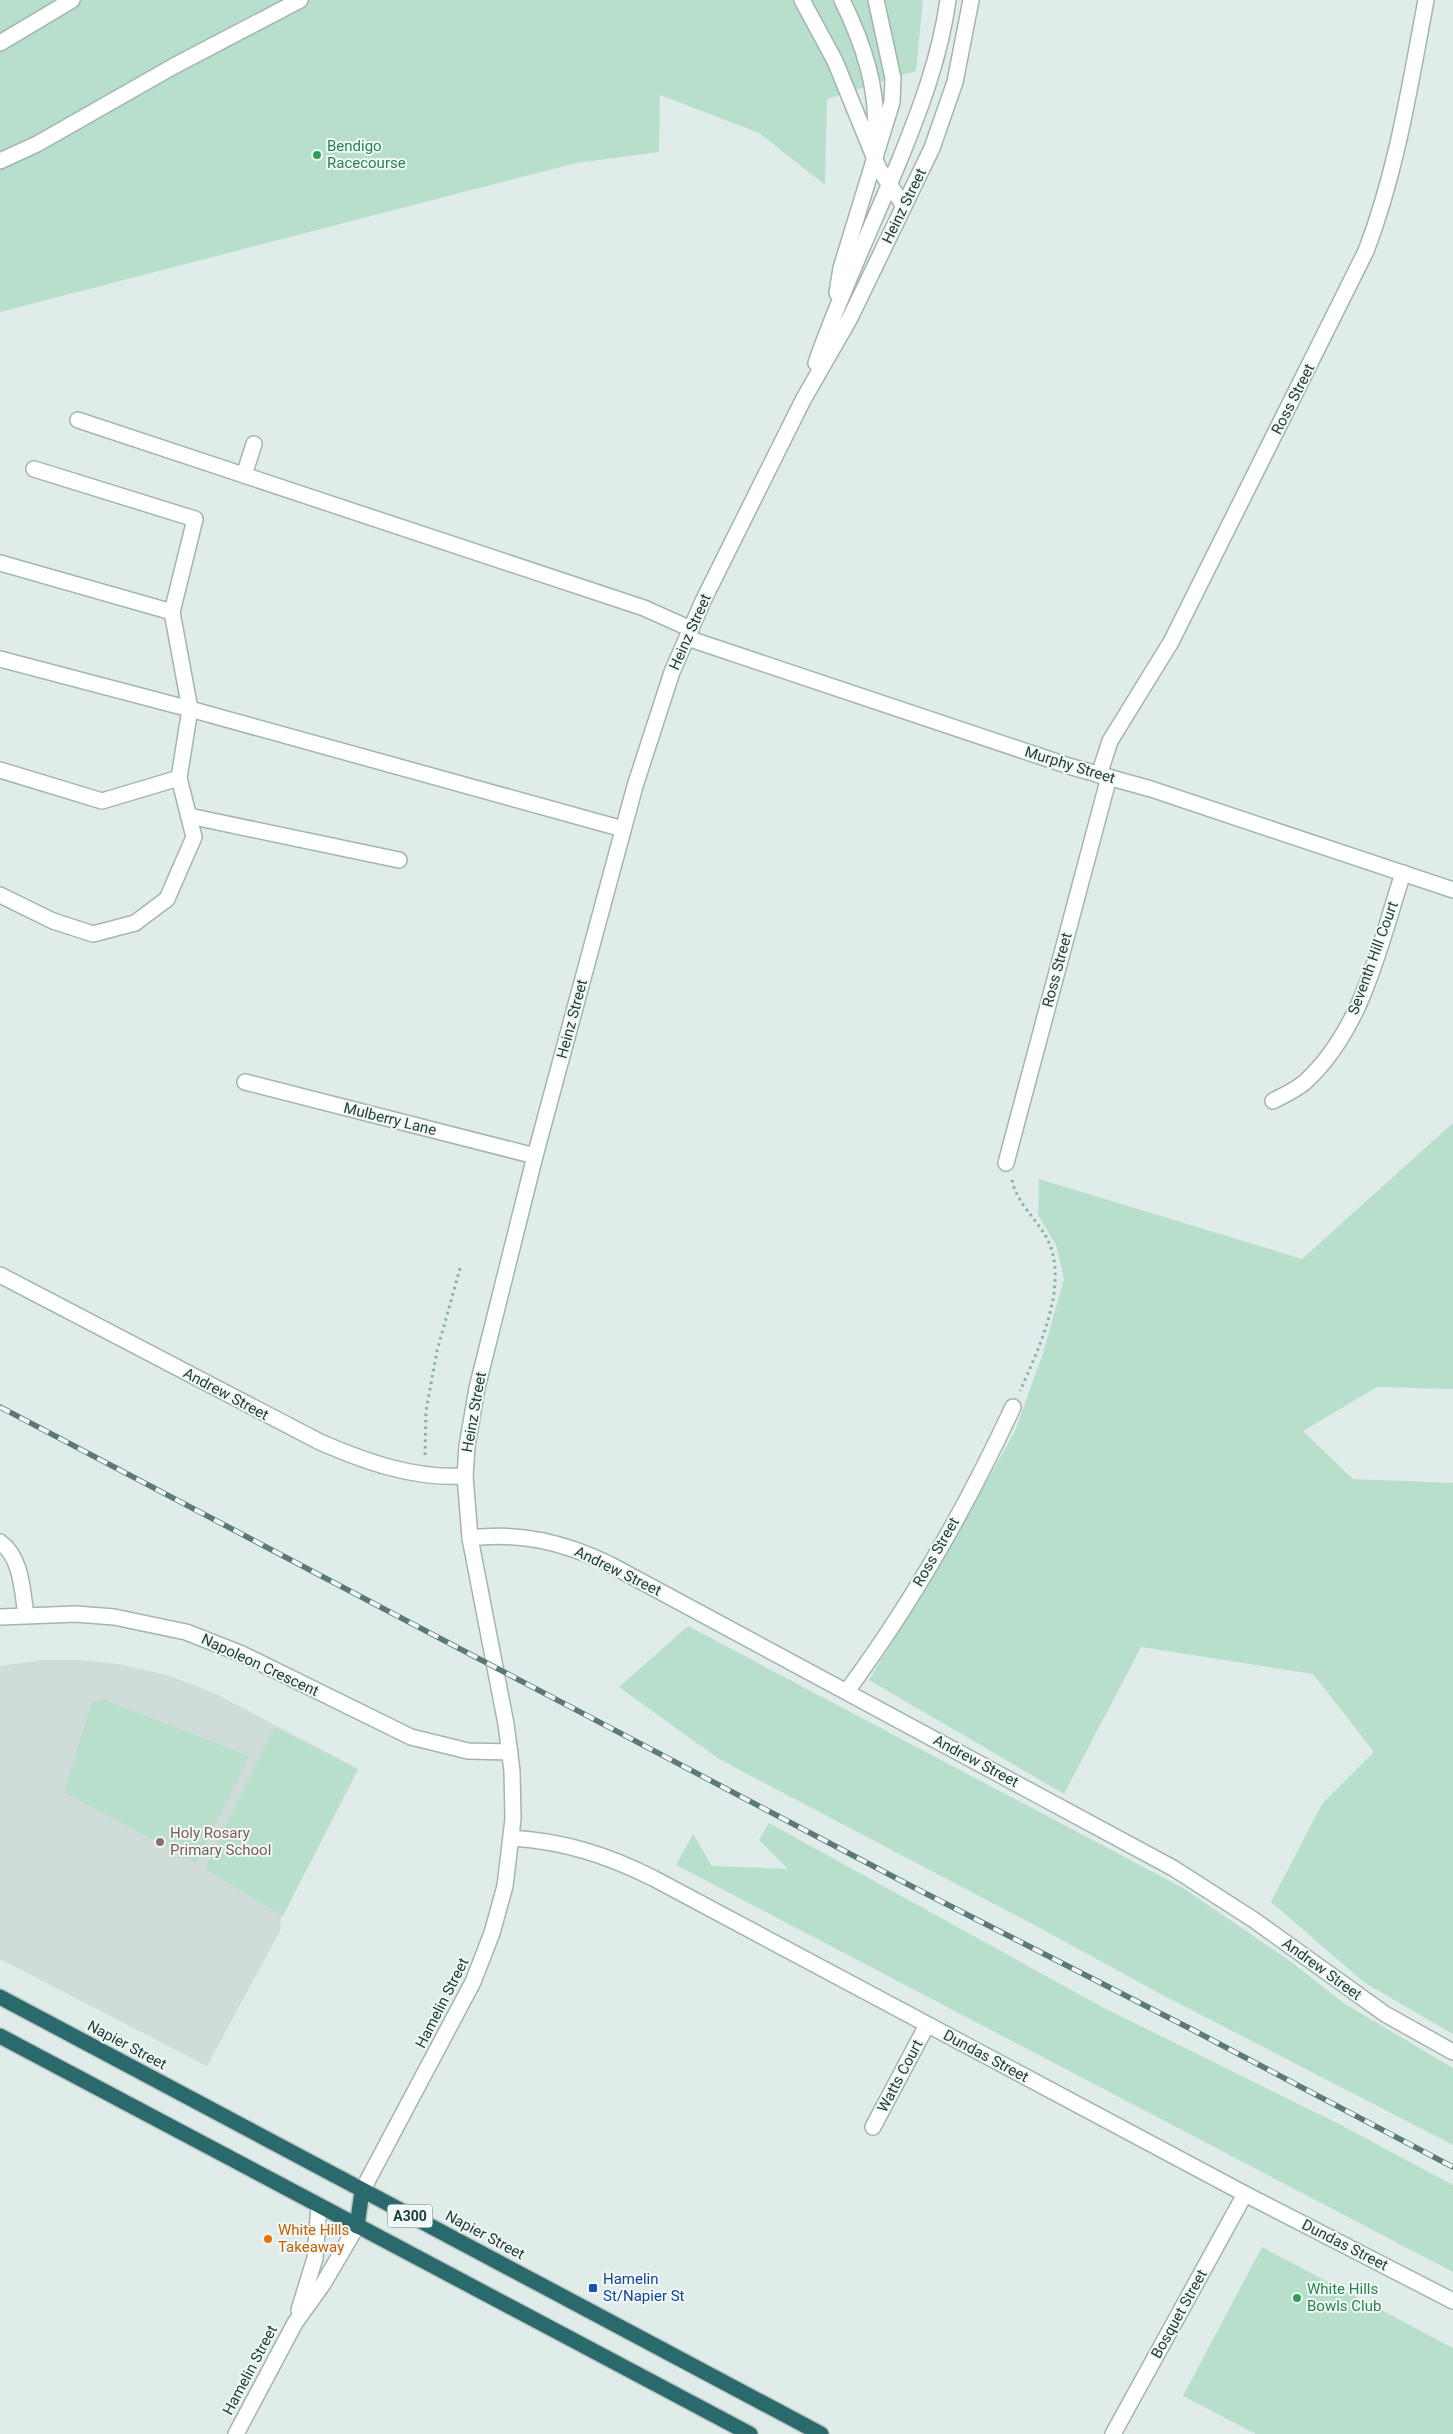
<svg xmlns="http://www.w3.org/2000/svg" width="1453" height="2434" viewBox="0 0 1453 2434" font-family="Roboto,sans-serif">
	<rect width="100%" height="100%" fill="#e0ecea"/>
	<!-- built -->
	<polygon fill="#cfdcd9" points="42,1660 81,1660 117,1664 167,1675 216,1694 359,1769 280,1921 281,1929 207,2066 0,1959 0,1666"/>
	<!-- green -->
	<g fill="#b8dfcb">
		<polygon points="0,0 923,0 916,71 827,99 825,185 759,133 660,95 659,152 576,163 0,312"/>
		<polygon points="1453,1123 1453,1389 1377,1387 1303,1431 1353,1479 1453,1483 1453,2034 1365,1983 1271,1902 1322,1804 1374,1752 1313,1674 1141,1647 1064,1794 869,1680 944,1558 1015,1431 1043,1353 1064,1279 1056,1245 1038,1215 1039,1179 1302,1259"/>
		<polygon points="688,1626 1183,1888 1290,1961 1345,2004 1453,2068 1453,2145 1155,1991 1038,1927 719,1759 619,1687"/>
		<polygon points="102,1699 249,1756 196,1863 64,1792 92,1702"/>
		<polygon points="274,1727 357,1769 283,1916 205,1869"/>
		<polygon points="769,1823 1102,2007 1339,2124 1453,2185 1453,2272 676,1865 693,1834 712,1866 788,1869 759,1840"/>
		<polygon points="1262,2247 1453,2348 1453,2434 1256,2434 1183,2396"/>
	</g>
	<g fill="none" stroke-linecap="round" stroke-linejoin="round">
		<defs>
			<g id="minor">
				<polyline points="802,0 835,61 879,169 904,206"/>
				<path d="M842 0C863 43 879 89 875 137"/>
				<polyline points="0,43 72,0"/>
				<polyline points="0,161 37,144 174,66 300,0"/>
				<polyline points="837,293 841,268 892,102 893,78 876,0"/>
				<path d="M816 363C840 294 872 227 900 159 921 107 940 57 948 0"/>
				<polyline points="78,420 644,608 691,629"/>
				<polyline points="244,475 254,444"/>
				<polyline points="0,563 172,612"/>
				<polyline points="687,638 1072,767 1151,789 1453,890"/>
				<polyline points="0,659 190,709 623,829"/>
				<polyline points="0,770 102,801 179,778"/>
				<path d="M1099 775 1110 741 1171 642 1366 251C1397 170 1410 85 1426 0"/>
				<polyline points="189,816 399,860"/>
				<polyline points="0,895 53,921 93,934 135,923 167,899 194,837 179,778 190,709 172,612 195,519 34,469"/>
				<polyline points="245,1082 535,1156"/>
				<path d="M1273 1101C1284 1095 1296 1090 1305 1082 1363 1029 1380 944 1403 873"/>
				<polyline points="1006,1163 1109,777"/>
				<path d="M0 1275 320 1442C366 1462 414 1479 465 1476"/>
				<path d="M470 1538C520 1532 563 1542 609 1564L1173 1868 1254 1920 1385 2014 1453 2052"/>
				<path d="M0 1542C22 1558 22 1590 26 1615"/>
				<polyline points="0,1617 76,1614 114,1617 186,1632 242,1654 411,1737 468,1751 510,1752"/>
				<path d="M847 1691C912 1603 967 1506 1013 1407"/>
				<path d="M511 1838C563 1841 607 1855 653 1878L1245 2194 1453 2301"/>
				<polyline points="873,2127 927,2025"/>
				<polyline points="362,2191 473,1982 492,1933 505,1886 513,1819 512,1771 506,1724 470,1538 465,1476 467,1446 477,1388 535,1156 635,786 672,672 703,601 803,400 850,318 932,148 955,82 971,0"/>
				<polyline points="299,2310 315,2258 319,2206"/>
				<polyline points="236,2434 295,2323 323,2284 357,2226"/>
				<polyline points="1113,2434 1245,2194"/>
			</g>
			<g id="highway">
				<polyline points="0,1997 821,2434"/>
				<polyline points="0,2036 750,2434"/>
				<polyline points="357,2226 362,2191"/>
			</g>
		</defs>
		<!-- minor casing -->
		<use href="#minor" stroke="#a3b4b2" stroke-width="18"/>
		<!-- highway casing -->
		<use href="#highway" stroke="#c1c9c8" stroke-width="18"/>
		<!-- path -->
		<g stroke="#7fb2ad" stroke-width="3" stroke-dasharray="2.5 4" stroke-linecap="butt">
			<path d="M1012 1180C1016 1201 1034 1217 1045 1235 1072 1280 1039 1348 1020 1391"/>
			<polyline points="425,1455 426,1411 437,1351 461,1265"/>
		</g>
		<!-- minor -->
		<use href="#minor" stroke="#fff" stroke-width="15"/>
		<!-- highway -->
		<use href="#highway" stroke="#2a6a6c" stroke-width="15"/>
		<defs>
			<polyline id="rail" points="0,1407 913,1887 1193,2030 1453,2167"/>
		</defs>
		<!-- rail casing -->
		<use href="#rail" stroke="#5a7978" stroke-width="5.5"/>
		<!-- rail -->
		<use href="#rail" stroke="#f1f8f6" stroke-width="4" stroke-dasharray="11" stroke-linecap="butt"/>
	</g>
	<!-- markers -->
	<g fill="#2e9e5b" stroke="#f1f8f6" stroke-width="2">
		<circle cx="317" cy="155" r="5"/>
		<circle cx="1297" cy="2298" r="5"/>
	</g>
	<circle fill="#8d6e63" stroke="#f1f8f6" stroke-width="2" cx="160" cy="1842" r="5"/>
	<circle fill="#e8710a" stroke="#f1f8f6" stroke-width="2" cx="268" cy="2239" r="5"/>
	<rect fill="#1a4fb4" stroke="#f1f8f6" stroke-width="2" x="588" y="2283" width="10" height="10" rx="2.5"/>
	<g text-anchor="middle" stroke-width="4" stroke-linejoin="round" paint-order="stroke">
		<!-- shield labels -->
		<rect fill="#f1f8f6" stroke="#5f7674" stroke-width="1" x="387.5" y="2204.5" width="45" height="23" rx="4"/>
		<g font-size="14" font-weight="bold" fill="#203e3c">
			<text x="410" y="2221">A300</text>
		</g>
		<!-- leisure labels -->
		<g font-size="15" fill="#27864d" stroke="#f1f8f6" text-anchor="start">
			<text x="327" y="151">Bendigo<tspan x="327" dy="17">Racecourse</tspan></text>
			<text x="1307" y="2294">White Hills<tspan x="1307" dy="17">Bowls Club</tspan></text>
		</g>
		<!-- street labels -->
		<g font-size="15" fill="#203e3c" stroke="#f1f8f6">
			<text transform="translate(904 206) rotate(-64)" y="5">Heinz Street</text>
			<text transform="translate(1293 399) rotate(-63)" y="5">Ross Street</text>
			<text transform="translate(690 632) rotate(-66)" y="5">Heinz Street</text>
			<text transform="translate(1070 765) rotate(17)" y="5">Murphy Street</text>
			<text transform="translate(1373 958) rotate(-70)" y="5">Seventh Hill Court</text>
			<text transform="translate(1057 970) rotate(-75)" y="5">Ross Street</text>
			<text transform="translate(572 1019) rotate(-75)" y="5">Heinz Street</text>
			<text transform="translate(390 1119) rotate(14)" y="5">Mulberry Lane</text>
			<text transform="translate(226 1394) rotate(28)" y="5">Andrew Street</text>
			<text transform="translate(474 1412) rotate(-80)" y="5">Heinz Street</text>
			<text transform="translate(936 1552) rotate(-60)" y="5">Ross Street</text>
			<text transform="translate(618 1571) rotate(26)" y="5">Andrew Street</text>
			<text transform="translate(260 1665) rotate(25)" y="5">Napoleon Crescent</text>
			<text transform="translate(976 1761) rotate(28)" y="5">Andrew Street</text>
			<text transform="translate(1322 1969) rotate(36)" y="5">Andrew Street</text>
			<text transform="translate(442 2003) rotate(-63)" y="5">Hamelin Street</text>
			<text transform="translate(127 2045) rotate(28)" y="5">Napier Street</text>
			<text transform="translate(986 2056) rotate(28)" y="5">Dundas Street</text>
			<text transform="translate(900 2076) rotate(-62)" y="5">Watts Court</text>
			<text transform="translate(485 2235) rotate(28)" y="5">Napier Street</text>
			<text transform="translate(1345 2245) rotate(27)" y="5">Dundas Street</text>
			<text transform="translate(1179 2314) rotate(-61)" y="5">Bosquet Street</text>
			<text transform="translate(250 2370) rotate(-62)" y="5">Hamelin Street</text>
		</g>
		<!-- education labels -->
		<g font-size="15" fill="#785e54" stroke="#f1f8f6" text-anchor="start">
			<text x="170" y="1838">Holy Rosary<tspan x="170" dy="17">Primary School</tspan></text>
		</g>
		<!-- food labels -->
		<g font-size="15" fill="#c56008" stroke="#f1f8f6" text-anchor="start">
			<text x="278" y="2235">White Hills<tspan x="278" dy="17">Takeaway</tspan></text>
		</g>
		<!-- transit labels -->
		<g font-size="15" fill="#164399" stroke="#f1f8f6" text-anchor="start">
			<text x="603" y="2284">Hamelin<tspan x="603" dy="17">St/Napier St</tspan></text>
		</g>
	</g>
</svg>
